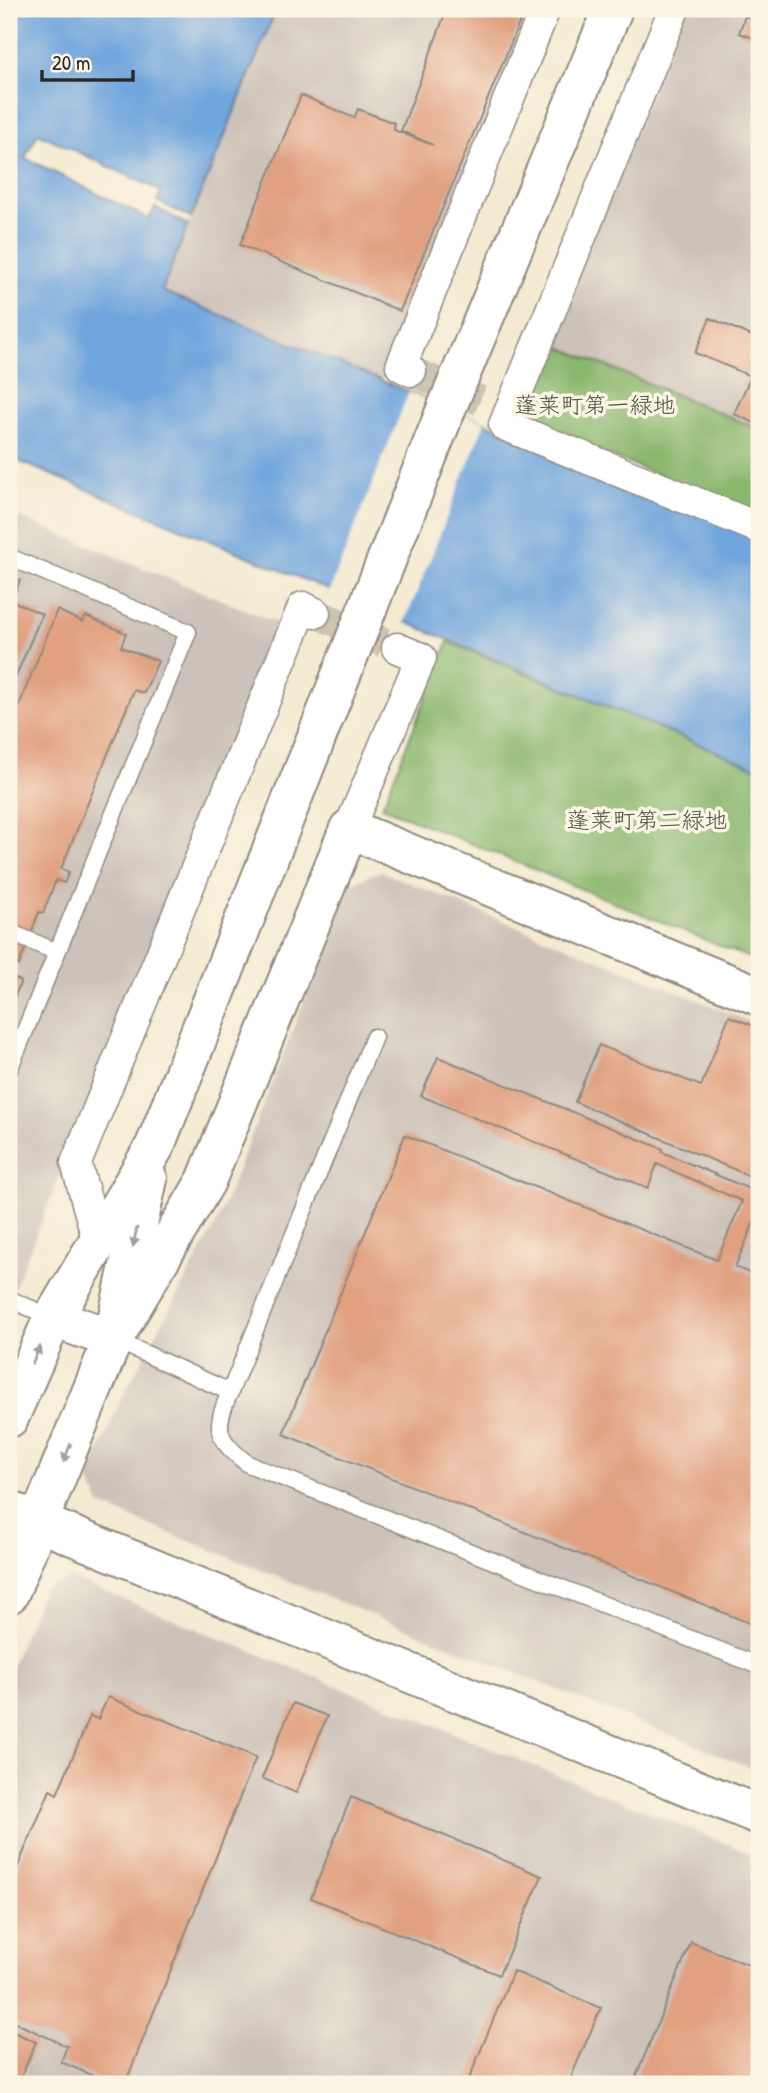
<svg xmlns="http://www.w3.org/2000/svg" width="768" height="2093" viewBox="0 0 768 2093" font-family="'Patrick Hand','Klee One',sans-serif">
	<rect width="100%" height="100%" fill="#fcf5e5"/>
	<filter id="ink" filterUnits="userSpaceOnUse"><feTurbulence type="fractalNoise" baseFrequency=".0143" numOctaves="2"/><feDisplacementMap in="SourceGraphic" scale="14" xChannelSelector="R" yChannelSelector="G"/><feConvolveMatrix kernelMatrix="1 2 1 2 8 2 1 2 1" color-interpolation-filters="sRGB"/></filter>
	<filter id="wash" filterUnits="userSpaceOnUse"><feTurbulence type="fractalNoise" baseFrequency=".00686" numOctaves="4" result="noise"/><feDisplacementMap in="SourceGraphic" scale="28" xChannelSelector="R" yChannelSelector="G"/><feGaussianBlur stdDeviation="1.57" result="paint"/><feColorMatrix in="noise" values="0 0 0 0 0 0 0 0 0 0 0 0 0 0 0 0 0 1.4 0 .05"/><feComposite in="paint" operator="in"/></filter>
	<g filter="url(#wash)">
		<rect width="100%" height="100%" fill="#f4ead1"/>
		<!-- industrial -->
		<g fill="#cdc2b9">
			<polygon points="276,9 531,9 381,380 161,291"/>
			<polygon points="684,9 759,9 759,429 550,343"/>
			<polygon points="9,513 283,625 9,1301"/>
			<polygon points="380,871 759,1025 759,1771 100,1505 88,1477 121,1399 218,1220 350,884"/>
			<polygon points="71,1578 759,1857 759,2084 9,2084 9,1672 43,1589"/>
		</g>
		<!-- forest -->
		<g fill="#8ab76e" stroke="#5a714c" stroke-width="2">
			<polygon points="550,343 759,429 759,516 530,423 523,415"/>
			<polygon points="448,642 759,769 759,962 382,807"/>
		</g>
		<!-- water -->
		<polygon fill="#6fa5dd" stroke="#4d6884" stroke-width="2" points="9,9 276,9 191,218 157,201 161,191 38,133 25,158 149,219 155,207 188,225 162,291 759,534 759,769 9,457"/>
		<!-- pier -->
		<polygon fill="#f4ead1" points="409,392 485,422 404,624 329,592"/>
		<g id="blocks">
			<!-- building -->
			<g fill="#e1a181">
				<polygon points="447,9 525,9 400,311 240,245 301,95 354,118 358,109 394,123 394,130 433,145 401,131"/>
				<polygon points="745,16 759,21 759,40 739,33"/>
				<polygon points="710,318 759,339 759,425 734,414 751,376 695,353"/>
				<polygon points="9,576 20,580 12,601 42,614 9,693"/>
				<polygon points="57,610 83,622 86,616 126,633 121,647 158,661 144,693 134,690 61,869 69,872 64,883 56,880 43,913 39,912 19,965 9,960 9,731"/>
				<polygon points="9,976 21,981 9,1010"/>
				<polygon points="729,1016 759,1028 759,1180 575,1102 599,1045 701,1086"/>
				<polygon points="438,1057 663,1149 662,1152 759,1193 759,1210 735,1267 759,1277 759,1627 283,1434 405,1135 717,1260 742,1201 657,1164 648,1188 421,1096"/>
				<polygon points="108,1697 256,1757 125,2084 112,2084 61,2062 67,2046 9,2020 9,1887 50,1790 57,1794 90,1716 98,1719"/>
				<polygon points="293,1703 327,1716 296,1793 262,1778"/>
				<polygon points="351,1797 542,1876 499,1975 311,1898"/>
				<polygon points="691,1942 759,1969 759,2084 633,2084"/>
				<polygon points="513,1971 601,2008 568,2084 467,2084"/>
				<polygon points="9,2030 36,2042 18,2084 9,2084"/>
			</g>
		</g>
	</g>
	<g filter="url(#ink)">
		<use href="#blocks" fill-opacity="0" stroke="#908a7e" stroke-width="2"/>
		<g fill="none" stroke-linecap="round" stroke-linejoin="round">
			<!-- minor-tunnel -->
			<g stroke="#ccc4b0" stroke-width="30" stroke-dasharray="30 15" stroke-linecap="butt">
				<polyline points="411,371 493,406"/>
				<polyline points="315,613 397,648"/>
			</g>
			<defs>
				<g id="service">
					<polyline points="9,557 188,632 9,1070"/>
					<polyline points="9,932 57,952"/>
					<polyline points="9,1299 53,1318"/>
					<polyline points="113,1339 230,1392 374,1037"/>
					<path d="M230 1392C214 1428 215 1439 248 1464L759 1666"/>
				</g>
				<g id="minor">
					<polyline points="674,9 504,425 759,528"/>
					<polyline points="411,371 401,366 545,9"/>
					<polyline points="349,829 421,658 397,648"/>
					<polyline points="98,1242 76,1163 303,607 315,613"/>
				</g>
				<g id="tertiary">
					<polyline points="53,1318 113,1339 206,1181 349,829 759,996"/>
					<polyline points="9,1418 53,1318 155,1146 447,407 613,9"/>
					<polyline points="9,1510 759,1815"/>
					<polyline points="9,1594 113,1339 148,1179"/>
				</g>
			</defs>
			<!-- service casing -->
			<use href="#service" stroke="#908a7e" stroke-width="19"/>
			<!-- minor casing -->
			<use href="#minor" stroke="#908a7e" stroke-width="33"/>
			<!-- tertiary casing -->
			<use href="#tertiary" stroke="#908a7e" stroke-width="42"/>
			<!-- service -->
			<use href="#service" stroke="#fff" stroke-width="16"/>
			<!-- minor -->
			<use href="#minor" stroke="#fff" stroke-width="30"/>
			<!-- tertiary -->
			<use href="#tertiary" stroke="#fff" stroke-width="38"/>
		</g>
		<!-- one-way arrows -->
		<defs><path id="oneway-solid" d="M-6-.8H1V-3.2L6.5 0L1 3.2V.8H-6Z" transform="scale(1.75)"/></defs>
		<g fill="#a0a0a0">
			<use href="#oneway-solid" transform="translate(135 1237) rotate(102)"/>
			<use href="#oneway-solid" transform="translate(36 1355) rotate(-66)"/>
			<use href="#oneway-solid" transform="translate(67 1453) rotate(112)"/>
		</g>
	</g>
	<g text-anchor="middle" stroke-width="7" stroke-linejoin="round" paint-order="stroke">
		<!-- park labels -->
		<g font-size="23" fill="#4c5640" stroke="#fcf5e5">
			<text x="595" y="413">蓬莱町第一緑地</text>
			<text x="647" y="828">蓬莱町第二緑地</text>
		</g>
	</g>
	<!-- margin -->
	<rect width="768" height="2093" fill="none" stroke="#fcf5e5" stroke-width="35"/>
	<!-- scale -->
	<path d="M42 70v10h91v-10" fill="none" stroke="#2b2b2b" stroke-width="3.5"/>
	<text x="52" y="70" font-size="21" fill="#2b2b2b" stroke="#fcf5e5" stroke-width="5" paint-order="stroke">20 m</text>
</svg>
